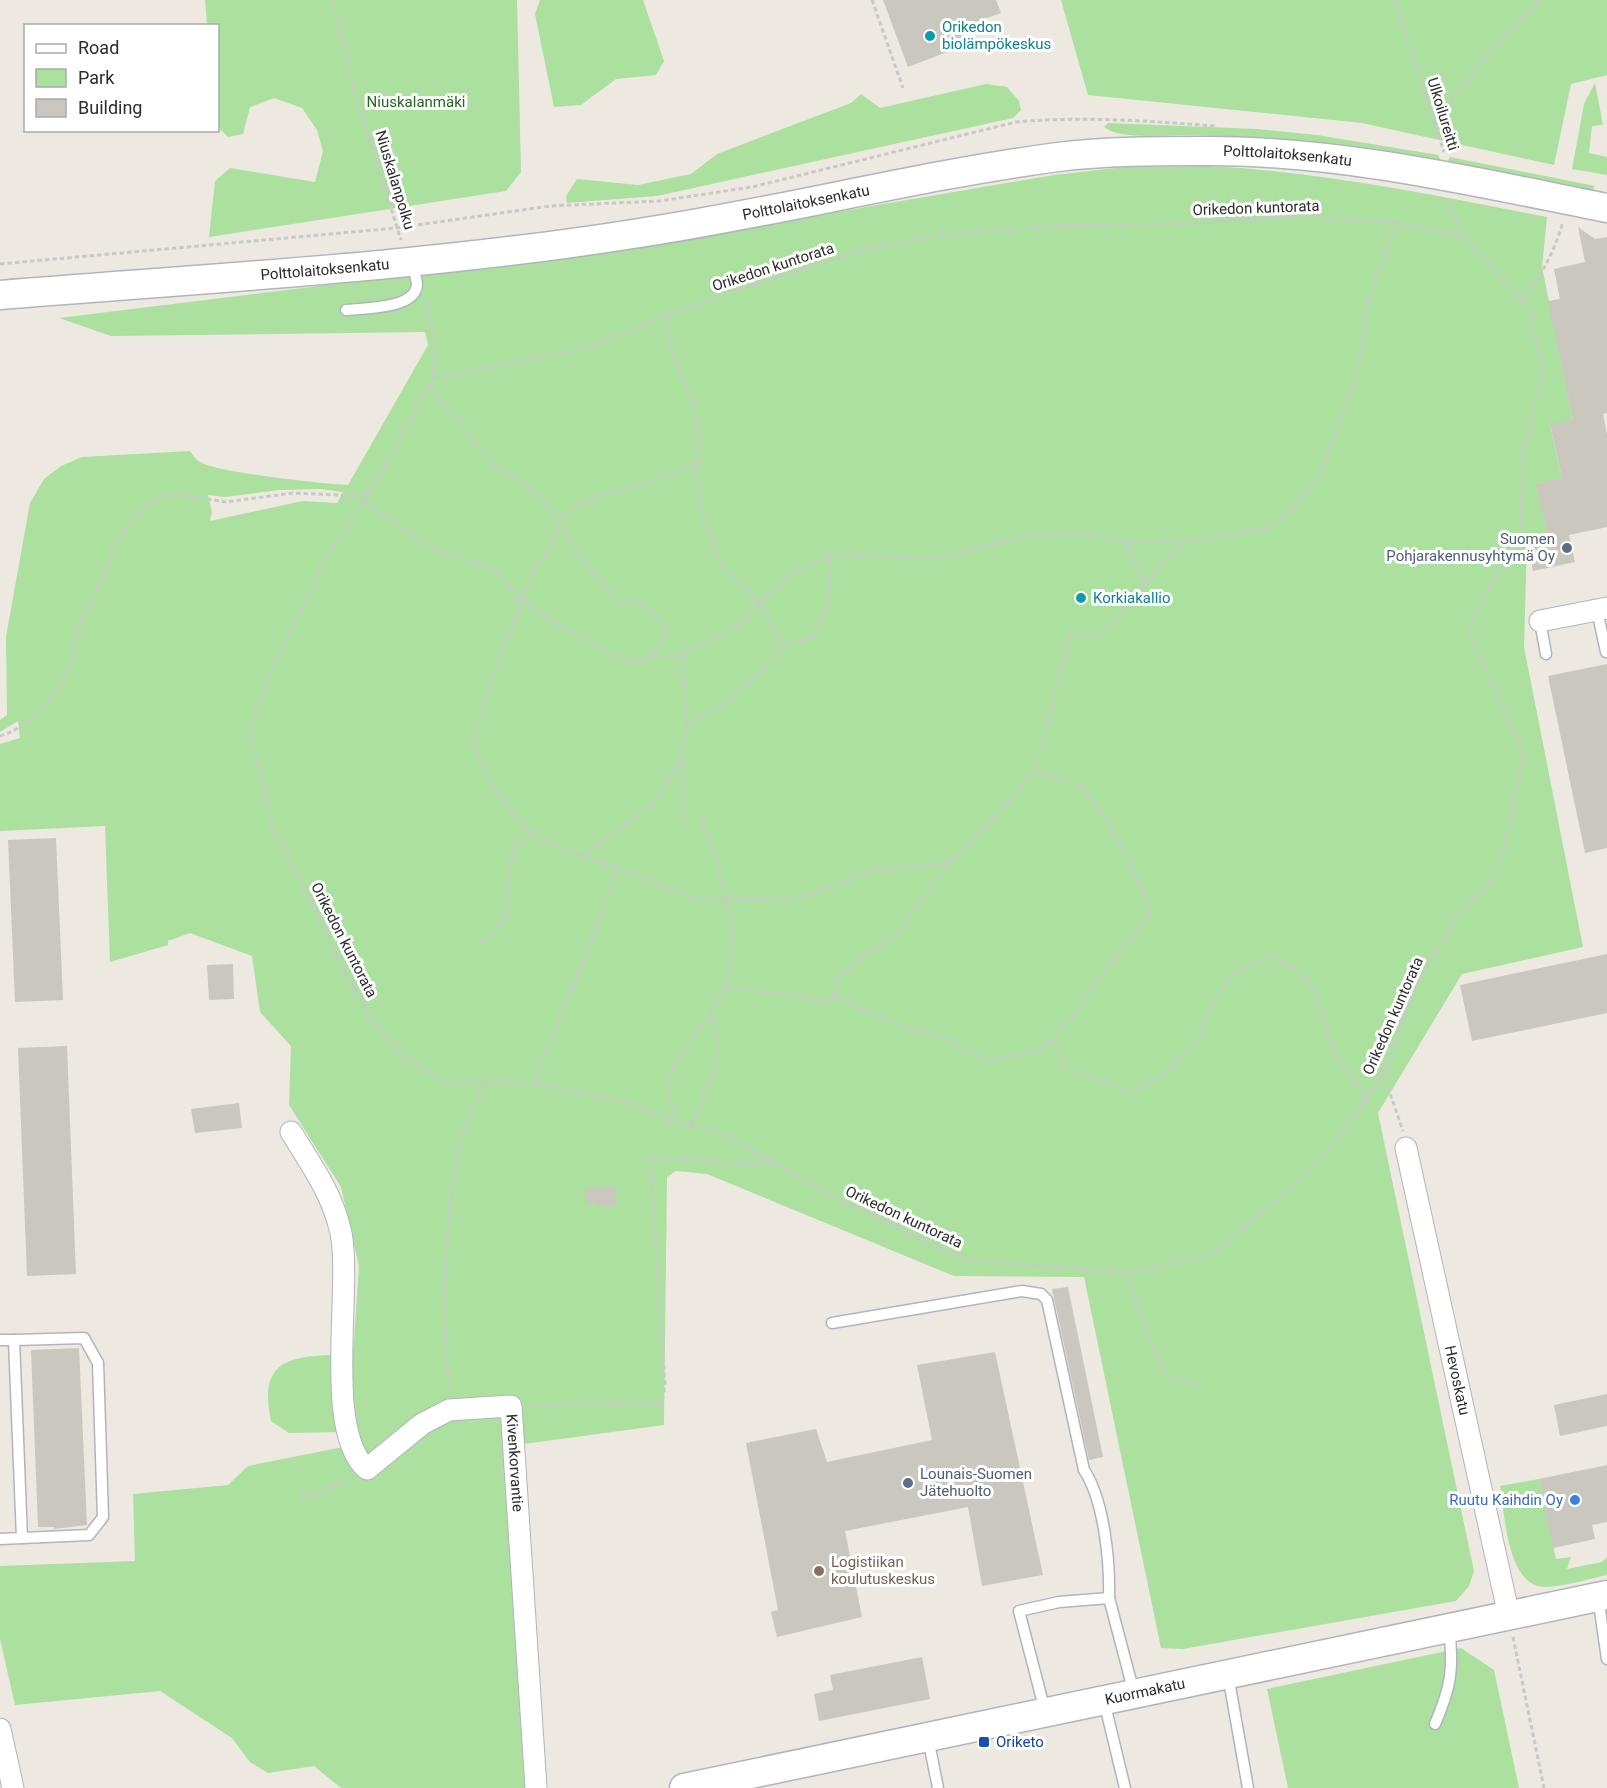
<svg xmlns="http://www.w3.org/2000/svg" width="1607" height="1788" viewBox="0 0 1607 1788" font-family="Roboto,sans-serif">
	<rect width="100%" height="100%" fill="#ede9e0"/>
	<!-- green -->
	<g fill="#abe09f" fill-rule="evenodd">
		<polygon points="205,0 517,0 521,172 506,191 209,237 215,181 230,168 315,182 323,151 317,130 302,108 274,98 250,107 243,134 228,137 218,127 218,26 207,25"/>
		<polygon points="540,0 643,0 664,61 656,75 616,79 581,105 554,107 535,14"/>
		<polygon points="1061,0 1607,0 1607,75 1571,84 1554,165 1362,123 1088,95"/>
		<polygon points="1595,83 1603,125 1592,126 1589,153 1607,157 1607,175 1572,169 1584,104"/>
		<polygon points="986,84 1007,87 1019,101 1021,110 1013,118 657,196 567,203 566,196 577,179 638,185 691,174 717,154 851,103 861,94 880,108"/>
		<path d="M1108 123 1257 129 1317 135 1438 155 1440 159 1439 163C1354 151 1270 136 1184 135 1164 135 1119 140 1104 127Z"/>
		<polygon points="1450,157 1595,186 1592,191 1449,166 1447,162"/>
		<path d="M1209 166C1324 172 1434 195 1547 217L1542 267 1573 420 1550 425 1562 478 1537 484 1548 538 1527 543 1524 647 1583 947 1462 974 1378 1113 1474 1571 1469 1586 1456 1601 1183 1649 1161 1648 1084 1277 954 1276 707 1174 676 1171 667 1177 664 1425 516 1445 539 1788H341L314 1766 268 1773 250 1762 232 1738 160 1691 15 1705 0 1639V1566L135 1561 133 1494 228 1485 248 1466 343 1447 341 1432 289 1433 271 1421C256 1351 301 1357 353 1354L359 1266 341 1187 289 1105 291 1046 260 1012 252 956 190 933 168 941V945L110 962 105 826 0 831V744L20 738 18 721 0 732V720L7 715 6 637 30 503 44 479 61 466 82 457 190 451C193 455 196 460 200 462 214 472 325 484 348 485L428 345 425 332 111 336 59 318 457 269 554 260 1054 175 1124 167ZM320 489 343 492 337 503 303 501 210 521 212 512 208 495 225 497 279 490Z"/>
		<path d="M1539 1479 1556 1559 1571 1557 1567 1569 1602 1562 1607 1557V1575C1588 1579 1567 1586 1547 1587 1507 1589 1505 1515 1500 1486Z"/>
		<polygon points="1461,1648 1494,1670 1519,1788 1288,1788 1267,1689"/>
	</g>
	<!-- building -->
	<g fill="#c9c7be">
		<polygon points="883,0 996,0 1001,13 962,27 968,44 908,67"/>
		<polygon points="1578,227 1595,239 1607,237 1607,413 1603,414 1607,434 1607,527 1569,535 1575,562 1533,571 1527,542 1548,538 1536,484 1562,478 1550,424 1573,420 1548,301 1560,299 1554,269 1585,262"/>
		<polygon points="1607,664 1607,848 1585,853 1548,676"/>
		<polygon points="56,838 63,1000 15,1002 8,840"/>
		<polygon points="1607,954 1607,1013 1472,1041 1460,985"/>
		<polygon points="233,964 234,999 209,1000 207,965"/>
		<polygon points="67,1046 76,1274 27,1276 18,1048"/>
		<polygon points="239,1103 242,1128 195,1133 191,1109"/>
		<polygon points="615,1186 617,1205 597,1207 596,1202 586,1204 584,1189"/>
		<polygon points="1068,1287 1103,1457 1089,1460 1052,1289"/>
		<polygon points="79,1348 87,1525 54,1529 54,1527 38,1527 31,1350"/>
		<polygon points="995,1352 1043,1575 982,1586 968,1507 845,1531 862,1617 777,1637 771,1612 778,1610 746,1443 816,1429 827,1462 932,1440 917,1365"/>
		<polygon points="1607,1394 1607,1426 1560,1436 1554,1405"/>
		<polygon points="1607,1465 1607,1522 1592,1525 1595,1539 1553,1548 1539,1479"/>
		<polygon points="922,1657 930,1699 819,1721 814,1694 833,1690 830,1675"/>
	</g>
	<g fill="none" stroke-linecap="round" stroke-linejoin="round">
		<defs>
			<g id="lane">
				<path d="M346 310C364 308 415 309 417 285 417 278 413 269 411 262"/>
				<polyline points="1597,610 1606,652"/>
				<polyline points="1540,621 1546,654"/>
				<path d="M832 1323 1022 1291 1041 1294 1047 1300 1084 1470C1104 1500 1110 1561 1109 1598L1059 1602 1019 1611 1045 1711"/>
				<polyline points="0,1340 14,1340 22,1538 0,1539"/>
				<polyline points="14,1340 84,1338 98,1363 103,1517 89,1535 22,1538"/>
				<polyline points="1598,1597 1607,1659"/>
				<polyline points="1109,1598 1134,1693"/>
				<polyline points="1228,1675 1248,1788"/>
				<polyline points="1104,1701 1125,1788"/>
				<path d="M1435 1724C1451 1687 1454 1668 1449 1629"/>
				<polyline points="928,1738 938,1788"/>
			</g>
			<g id="street">
				<polyline points="1540,621 1607,608"/>
				<path id="s1" d="M291 1132C312 1166 332 1193 341 1233 352 1289 323 1432 367 1469L422 1424 449 1410 511 1406 536 1788"/>
				<path id="s2" d="M1406 1148 1509 1616"/>
				<polyline points="0,1729 13,1788"/>
			</g>
			<g id="secondary">
				<path id="s3" d="M0 295C211 278 423 267 633 234 775 213 915 176 1058 157 1106 151 1156 151 1204 151 1340 150 1475 182 1607 208"/>
				<path id="s4" d="M684 1788 1607 1595"/>
			</g>
		</defs>
		<!-- lane casing -->
		<use href="#lane" stroke="#b3b3bf" stroke-width="13"/>
		<!-- street casing -->
		<use href="#street" stroke="#b3b3bf" stroke-width="23"/>
		<!-- secondary casing -->
		<use href="#secondary" stroke="#b3b3bf" stroke-width="31"/>
		<!-- path -->
		<g stroke="#c8c8c8" stroke-width="3" stroke-dasharray="4.5 3" stroke-linecap="butt">
			<polyline points="332,0 354,90 401,240"/>
			<polyline points="872,0 903,88"/>
			<polyline points="1394,0 1444,152"/>
			<polyline points="1434,122 1508,30 1539,0"/>
			<polyline points="1446,200 1462,235"/>
			<path d="M0 264 396 228 550 206 659 201 752 187 1016 122C1083 116 1149 121 1215 126"/>
			<path d="M1521 300C1542 276 1554 252 1563 222"/>
			<polyline points="425,302 435,340 433,379 371,490 326,558 272,667 250,731 274,832 312,902 342,968 377,1029 410,1063 449,1082 533,1082 624,1102 677,1122 718,1131 835,1198 966,1260 1126,1273 1208,1256 1294,1186 1343,1133 1383,1073 1419,980 1455,919 1499,869 1524,755 1471,637 1470,622 1521,530 1523,449 1543,370 1530,310 1463,236 1397,223 1306,216 1179,224 1054,226 943,235 875,247 781,276 666,315 584,349 433,379"/>
			<polyline points="666,315 672,354 693,402 700,440 696,476 702,514 717,559 759,602 784,646"/>
			<polyline points="430,387 496,468 519,480 544,500 596,577 617,599 640,603 667,627 654,656"/>
			<polyline points="696,463 663,477 586,500 559,520 548,553 533,571 487,693 473,744 491,786 532,833 573,853 618,867 695,900 796,899 872,871 948,863"/>
			<polyline points="364,501 431,548 494,569 522,602 619,659 634,661 654,656 675,657 732,629 791,573 830,554 935,559 1021,537 1078,533 1126,542 1181,542 1269,528 1285,516 1319,476 1358,375 1368,300 1397,223"/>
			<polyline points="1126,542 1144,584"/>
			<polyline points="681,652 687,725 681,759 685,826"/>
			<polyline points="687,725 724,704 759,673 784,646 813,636 830,602 830,554"/>
			<path d="M0 736C26 729 54 699 65 675 72 660 74 642 79 626 83 614 92 602 97 590 114 550 127 501 177 494L226 502 293 493 360 496 370 491"/>
			<polyline points="581,856 651,806 680,761"/>
			<polyline points="480,944 505,920 509,873 517,841 532,833"/>
			<polyline points="724,987 808,997 826,1003 834,995 895,1023 942,1037 989,1061 1039,1051 1072,1017 1109,965 1152,911 1113,830 1082,786 1035,771 1069,635 1096,635 1113,623 1181,542"/>
			<polyline points="834,995 838,976 899,932 948,863 965,848 1035,771"/>
			<polyline points="1052,1038 1064,1066 1130,1093 1163,1075 1200,1036 1213,1001 1233,974 1268,956 1302,971 1322,1012 1334,1053 1366,1098"/>
			<polyline points="1383,1073 1403,1131"/>
			<polyline points="533,1082 593,938 618,867"/>
			<path d="M677 1122C674 1111 668 1097 669 1086 669 1060 713 1017 724 988 744 931 720 868 700 815"/>
			<polyline points="691,1125 713,1076 719,1042 711,1015"/>
			<polyline points="1126,1273 1160,1366 1174,1379 1202,1387"/>
			<path d="M449 1391C442 1312 443 1211 463 1134 468 1117 478 1100 485 1084"/>
			<polyline points="530,1406 637,1403 656,1406 663,1397 665,1385 650,1157 751,1164 773,1161"/>
			<polyline points="301,1496 319,1494 349,1478"/>
			<polyline points="1513,1637 1544,1788"/>
		</g>
		<!-- lane -->
		<use href="#lane" stroke="#fff" stroke-width="10"/>
		<!-- street -->
		<use href="#street" stroke="#fff" stroke-width="21"/>
		<!-- secondary -->
		<use href="#secondary" stroke="#fff" stroke-width="28"/>
	</g>
	<!-- markers -->
	<g fill="#0f9aa8" stroke="#fff" stroke-width="2">
		<circle cx="930" cy="36" r="6"/>
		<circle cx="1081" cy="598" r="6"/>
	</g>
	<g fill="#5c6f8a" stroke="#fff" stroke-width="2">
		<circle cx="1567" cy="548" r="6"/>
		<circle cx="908" cy="1483" r="6"/>
	</g>
	<circle fill="#3f7fe0" stroke="#fff" stroke-width="2" cx="1575" cy="1500" r="6"/>
	<circle fill="#8d6e63" stroke="#fff" stroke-width="2" cx="819" cy="1571" r="6"/>
	<rect fill="#1a4fb4" stroke="#fff" stroke-width="2" x="978" y="1736" width="12" height="12" rx="3"/>
	<g text-anchor="middle" stroke-width="6" stroke-linejoin="round" paint-order="stroke">
		<!-- culture labels -->
		<g font-size="15" fill="#0d838f" stroke="#fff" text-anchor="start">
			<text x="942" y="32">Orikedon<tspan x="942" dy="17">biolämpökeskus</tspan></text>
			<text x="1093" y="603">Korkiakallio</text>
		</g>
		<!-- park labels -->
		<g font-size="15" fill="#22661f" stroke="#fff">
			<text x="416" y="107">Niuskalanmäki</text>
		</g>
		<!-- street labels -->
		<g font-size="15" fill="#2c2c2c" stroke="#fff">
			<text transform="translate(1443 114) rotate(73)" y="5">Ulkoilureitti</text>
			<text dy="5" stroke="none"><textPath href="#s3" startOffset="1298">Polttolaitoksenkatu</textPath></text>
			<text transform="translate(395 180) rotate(73)" y="5">Niuskalanpolku</text>
			<text dy="5" stroke="none"><textPath href="#s3" startOffset="812">Polttolaitoksenkatu</textPath></text>
			<text transform="translate(1256 208) rotate(-2)" y="5">Orikedon kuntorata</text>
			<text transform="translate(773 267) rotate(-18)" y="5">Orikedon kuntorata</text>
			<text dy="5" stroke="none"><textPath href="#s3" startOffset="326">Polttolaitoksenkatu</textPath></text>
			<text transform="translate(344 940) rotate(63)" y="5">Orikedon kuntorata</text>
			<text transform="translate(1393 1016) rotate(-66)" y="5">Orikedon kuntorata</text>
			<text transform="translate(904 1217) rotate(25)" y="5">Orikedon kuntorata</text>
			<text dy="5" stroke="none"><textPath href="#s2" startOffset="238">Hevoskatu</textPath></text>
			<text dy="5" stroke="none"><textPath href="#s1" startOffset="576">Kivenkorvantie</textPath></text>
			<text dy="5" stroke="none"><textPath href="#s4" startOffset="471">Kuormakatu</textPath></text>
		</g>
		<!-- service labels -->
		<g font-size="15" fill="#4e5e75" stroke="#fff" text-anchor="end">
			<text x="1555" y="544">Suomen<tspan x="1555" dy="17">Pohjarakennusyhtymä Oy</tspan></text>
			<text x="920" y="1479" text-anchor="start">Lounais-Suomen<tspan x="920" dy="17">Jätehuolto</tspan></text>
		</g>
		<!-- shop labels -->
		<g font-size="15" fill="#366cbe" stroke="#fff" text-anchor="end">
			<text x="1563" y="1505">Ruutu Kaihdin Oy</text>
		</g>
		<!-- education labels -->
		<g font-size="15" fill="#785e54" stroke="#fff" text-anchor="start">
			<text x="831" y="1567">Logistiikan<tspan x="831" dy="17">koulutuskeskus</tspan></text>
		</g>
		<!-- transit labels -->
		<g font-size="15" fill="#164399" stroke="#fff" text-anchor="start">
			<text x="996" y="1747">Oriketo</text>
		</g>
	</g>
	<!-- legend -->
	<rect x="24" y="24" width="195" height="108" fill="#ffffff" stroke="#ababab" stroke-width="1.5"/>
	<rect x="36" y="44" width="30" height="9" fill="#ffffff" stroke="#ababab" stroke-width="1.5"/>
	<text x="78" y="54" font-size="18" fill="#2c2c2c">Road</text>
	<rect x="36" y="69" width="30" height="18" fill="#abe09f" stroke="#ababab" stroke-width="1.5"/>
	<text x="78" y="84" font-size="18" fill="#2c2c2c">Park</text>
	<rect x="36" y="99" width="30" height="18" fill="#c9c7be" stroke="#ababab" stroke-width="1.5"/>
	<text x="78" y="114" font-size="18" fill="#2c2c2c">Building</text>
</svg>
